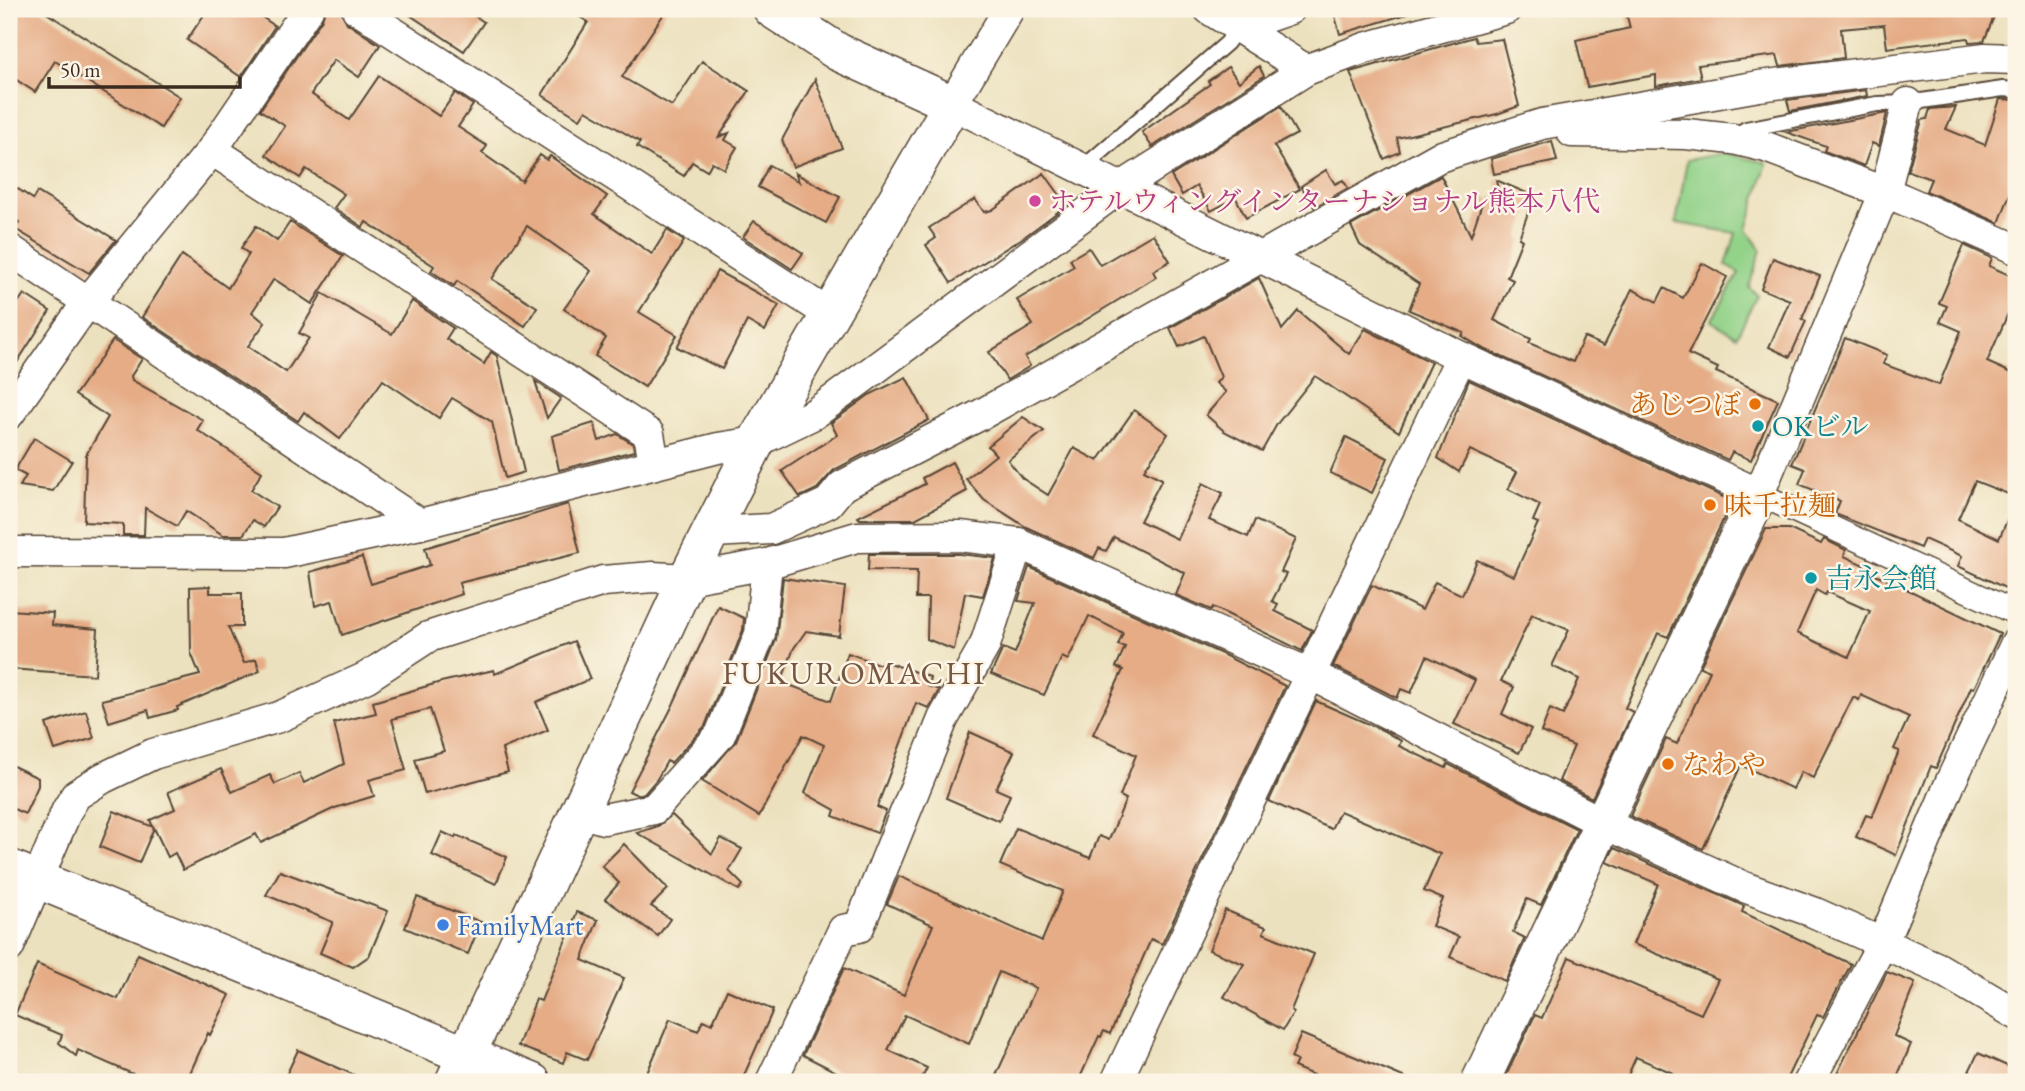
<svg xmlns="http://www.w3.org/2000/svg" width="2025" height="1091" viewBox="0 0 2025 1091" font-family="'EB Garamond','Noto Serif JP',serif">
	<rect width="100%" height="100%" fill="#fcf5e5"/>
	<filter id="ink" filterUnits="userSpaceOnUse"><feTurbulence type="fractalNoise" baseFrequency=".0143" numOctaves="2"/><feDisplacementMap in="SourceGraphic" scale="14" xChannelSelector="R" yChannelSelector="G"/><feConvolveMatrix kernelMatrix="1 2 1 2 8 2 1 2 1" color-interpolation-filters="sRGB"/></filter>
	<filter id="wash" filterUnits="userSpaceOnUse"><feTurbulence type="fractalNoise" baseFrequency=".00686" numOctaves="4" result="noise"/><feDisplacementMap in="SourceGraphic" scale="28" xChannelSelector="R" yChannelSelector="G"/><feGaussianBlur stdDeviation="1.57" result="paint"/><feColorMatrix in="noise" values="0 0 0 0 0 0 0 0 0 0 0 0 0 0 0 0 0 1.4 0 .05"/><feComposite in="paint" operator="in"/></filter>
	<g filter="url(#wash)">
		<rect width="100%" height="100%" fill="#ece1be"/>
		<!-- green -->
		<polygon fill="#92d289" stroke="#667e54" stroke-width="2" points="1723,153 1767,163 1747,229 1761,250 1749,287 1757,295 1737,336 1711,321 1739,273 1726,265 1736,233 1676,223 1687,160"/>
		<g id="blocks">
			<!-- building -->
			<g fill="#e5ac86" fill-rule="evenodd">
				<polygon points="9,9 40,9 180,97 161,128 55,61 35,92 9,75"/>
				<polygon points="208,9 250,9 275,26 241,77 187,40"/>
				<polygon points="325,9 340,9 347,23 380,45 359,77 334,60 311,94 349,120 379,76 439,116 455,93 473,105 458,127 487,146 482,153 522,181 540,155 547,160 550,156 607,196 594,214 652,254 667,230 684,241 639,312 677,335 645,387 595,356 606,338 564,309 591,271 527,226 492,279 537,307 525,326 457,281 454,286 431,271 434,266 366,222 363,227 334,208 344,194 306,169 300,178 266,155 285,126 260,110 322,19"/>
				<polygon points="401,9 464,9 484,22 464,51"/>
				<polygon points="567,9 667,9 622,77 672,106 702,61 749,91 719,137 729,133 725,140 737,147 724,169 712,162 707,171 692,162 684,176 637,147 640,142 586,110 580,119 542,95 588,22"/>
				<polygon points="1333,9 1406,9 1407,14 1340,34"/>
				<polygon points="1625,9 1997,9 1984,41 1969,42 1968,38 1887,48 1884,25 1841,29 1844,58 1780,66 1777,55 1698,65 1701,78 1656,86 1656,75 1587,87 1576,40 1630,28"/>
				<polygon points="1474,37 1476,42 1502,39 1519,106 1497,114 1397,138 1400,152 1384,159 1350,72"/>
				<polygon points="1259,66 1264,76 1152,147 1142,132 1210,84 1208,81 1228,67 1239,82"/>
				<polygon points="815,79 842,148 793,167 782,140"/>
				<polygon points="1866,90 1867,96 1790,111 1787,100"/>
				<polygon points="2000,99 2016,100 2016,178 1999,223 1926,191 1931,179 1908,171 1922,120 1927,119 1930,109 1956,107 1946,129 1985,145"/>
				<polygon points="1281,106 1297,134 1274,146 1300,189 1246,218 1236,198 1211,211 1197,186 1182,195 1171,176"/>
				<polygon points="1887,113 1879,146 1872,143 1864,166 1824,151 1826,146 1786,132"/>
				<polygon points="1552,141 1557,161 1494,174 1491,159"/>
				<polygon points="769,165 799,182 795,173 840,197 826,223 758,187"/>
				<polygon points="1326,170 1335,184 1343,180 1348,188 1314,207 1301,186"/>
				<polygon points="1044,173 1067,205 1024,237 951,283 926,245 936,238 929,228 975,199 984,212 992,210"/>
				<polygon points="1441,176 1471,236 1484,197 1501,203 1496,180 1534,196 1519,238 1522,240 1507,277 1513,280 1494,320 1531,339 1529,343 1573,362 1584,337 1604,346 1632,289 1657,302 1664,288 1683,298 1702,263 1727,277 1688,354 1718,368 1716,372 1778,400 1751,460 1732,452 1728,460 1482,348 1462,336 1464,333 1409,310 1419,284 1360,245 1351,226"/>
				<polygon points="9,183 33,199 37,192 116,240 89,273 15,229 19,222 9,216"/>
				<polygon points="754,221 803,253 792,269 743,237"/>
				<polygon points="290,222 343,256 312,304 274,279 252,312 265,323 248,346 286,372 309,338 299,333 322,293 392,334 412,301 453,328 446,339 484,364 491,352 497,356 524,472 505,478 492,422 452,398 439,418 383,380 340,439 304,412 298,421 142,317 182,255 228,288 249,254 241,248 256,226 277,241"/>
				<polygon points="1153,234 1170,261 1153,271 1156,277 1025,357 1030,366 1007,380 989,352 1033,325 1017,300 1074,266 1070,259 1089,248 1100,265"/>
				<polygon points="1964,245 1992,258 1989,266 2016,278 2016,295 1987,362 2016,375 2016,497 1975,481 1958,519 1999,539 2016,500 2016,593 1958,566 1962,556 1924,539 1920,548 1835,514 1840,501 1799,484 1805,469 1792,464 1845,338 1887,355 1883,364 1939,385 1961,331 1940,322 1947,306 1939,303"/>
				<polygon points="1773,258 1820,276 1802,319 1806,321 1790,357 1769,347 1790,300 1761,289"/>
				<polygon points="717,271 779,305 765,331 747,321 722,369 677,347"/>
				<polygon points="1259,278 1282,330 1298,311 1349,354 1365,329 1431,362 1399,432 1315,376 1277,424 1262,451 1224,431 1206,415 1226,392 1216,383 1221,377 1204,336 1179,347 1170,328"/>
				<polygon points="24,294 50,311 9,375 9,299 17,304"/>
				<polygon points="113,340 142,359 131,376 132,380 203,420 197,430 262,472 251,490 277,507 264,527 253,520 243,535 223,535 186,511 177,526 145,508 144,535 123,535 123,524 84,522 86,455 108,417 75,395"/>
				<polygon points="906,377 929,420 834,470 817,489 800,497 782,471 837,435 831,423 869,395"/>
				<polygon points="1469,380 1732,501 1668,637 1658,633 1625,708 1633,712 1592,798 1559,781 1574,746 1541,732 1550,709 1563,715 1579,679 1552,666 1569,630 1532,614 1501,681 1514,687 1502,714 1531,729 1519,753 1454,724 1475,680 1427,656 1411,693 1401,689 1397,698 1333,666 1372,585 1422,610 1435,582 1462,595 1477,560 1514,576 1538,523 1533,521 1540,505 1508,489 1517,472 1470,450 1459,472 1438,458"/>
				<polygon points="535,381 561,398 547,418"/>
				<polygon points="1134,410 1168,434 1144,470 1162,479 1140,521 1177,539 1203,483 1223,493 1209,520 1248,537 1255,520 1296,539 1281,572 1286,574 1272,601 1278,604 1275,611 1312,630 1302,651 1213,607 1211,610 1176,595 1185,573 1114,537 1106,551 1099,548 1094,558 1026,527 984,500 966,479 996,455 988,446 1023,417 1044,431 1008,460 1022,478 1048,495 1074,448 1098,461"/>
				<polygon points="594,423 599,441 617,434 633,444 634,451 559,470 552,436"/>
				<polygon points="1346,437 1388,458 1372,493 1330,473"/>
				<polygon points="34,438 72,461 53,491 20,486 26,476 15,470"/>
				<polygon points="952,462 967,491 915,519 860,519 858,517 925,484 922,478"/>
				<polygon points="568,504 580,553 459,583 462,594 342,635 332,601 315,606 310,572 362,557 371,584 430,565 425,548"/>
				<path d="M1766 529H1789L1821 544 1824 539 1846 550 1844 556 1866 566 1865 569 2000 634 1974 688 1971 687 1936 768 1931 766 1896 855 1856 837 1866 815 1872 817 1899 751 1894 749 1909 717 1861 695 1859 700 1853 697 1813 778 1801 772 1793 789 1741 765 1703 849 1630 816 1666 739 1677 744 1710 671 1700 667ZM1816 590 1825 595 1827 592 1870 611 1849 657 1797 633Z"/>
				<polygon points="869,554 959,554 995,558 983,596 965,593 954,650 927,639 928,598 916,598 917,571 868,570"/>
				<polygon points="1029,567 1224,655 1285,686 1162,944 1151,939 1110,1034 1104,1031 1101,1037 1099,1036 1078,1082 993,1082 1036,988 999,972 969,1044 905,1015 888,1050 927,1068 920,1082 856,1082 803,1055 844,968 904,995 933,925 887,904 899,876 1042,941 1063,891 1000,865 1016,828 1090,858 1099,836 1109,840 1126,799 1120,796 1136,755 1093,734 1123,670 1116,667 1125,647 1118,645 1123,633 1089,616 1068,660 1062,657 1044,695 991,674 1003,648 1015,653 1035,603 1018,601"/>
				<polygon points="783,578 845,587 839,636 806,631 794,648 781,682 831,701 848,653 881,665 883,661 930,677 928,686 939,690 929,708 916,703 877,807 886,811 877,833 833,816 835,810 805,793 824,745 803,735 759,816 702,781 736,741 776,640"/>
				<polygon points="210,586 210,593 242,593 242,627 228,627 244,663 256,659 260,671 177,707 178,710 150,718 148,710 109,722 102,700 200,675 191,653 190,587"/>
				<polygon points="718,606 744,618 743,630 705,726 671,763 667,761 657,779 645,793 637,795 629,791 672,707"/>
				<polygon points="9,610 53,613 52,625 98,629 95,675 9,669"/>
				<polygon points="574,641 590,679 536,702 548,730 502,749 508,772 425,794 415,759 444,751 430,709 392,719 406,770 369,780 374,796 335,808 261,843 256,834 183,870 175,853 168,857 154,828 139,863 100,847 114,811 153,827 150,820 175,809 168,792 221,769 232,792 270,775 275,784 299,773 304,783 344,764 334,723 376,713 373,702 441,682 494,670 495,674"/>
				<polygon points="1316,701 1382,730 1401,741 1399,746 1446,768 1448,764 1577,829 1541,905 1527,899 1513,932 1525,938 1505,981 1450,957 1459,937 1432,926 1443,899 1424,891 1440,854 1340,811 1331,829 1269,801"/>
				<polygon points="86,711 94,738 55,750 46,724"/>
				<polygon points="970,732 1014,752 996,789 1010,795 999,821 946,798"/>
				<polygon points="9,764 38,778 38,786 25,814 9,807"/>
				<polygon points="672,815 712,854 721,838 742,849 729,871 743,885 739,890 637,833 658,826"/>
				<polygon points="442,832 455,838 456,835 507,857 496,884 432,855"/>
				<polygon points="624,844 668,889 651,906 670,919 658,936 605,899 619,883 602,866"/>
				<polygon points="1614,848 1744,906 1742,912 1851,964 1823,1017 1817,1015 1785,1082 1668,1082 1673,1073 1636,1057 1625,1082 1503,1082 1535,1015 1542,1018 1569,957 1701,1014 1718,979 1633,944 1658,884 1607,862"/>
				<polygon points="280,871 388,911 369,956 353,967 320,953 333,922 266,895"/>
				<polygon points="417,897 481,922 468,954 405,928"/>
				<polygon points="1225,910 1266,927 1263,933 1314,954 1291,1010 1294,1012 1283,1030 1224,997 1244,964 1209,950"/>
				<polygon points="577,912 598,920 582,960 624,978 587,1060 567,1052 563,1063 518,1046 536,999 541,1001"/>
				<polygon points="138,954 230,995 210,1035 208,1033 186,1082 151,1082 78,1050 76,1056 59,1043 62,1035 15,1015 37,964 118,999"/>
				<polygon points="1887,972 1915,983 1894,1036 1911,1044 1895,1082 1833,1082"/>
				<polygon points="727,990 773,1010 741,1082 668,1082 647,1073 670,1019 698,1031 703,1020 712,1024"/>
				<polygon points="1301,1034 1415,1082 1330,1082 1294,1067 1297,1061 1291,1058"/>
				<polygon points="298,1050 370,1082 283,1082"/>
				<polygon points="1978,1053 2016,1070 2016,1082 1964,1082"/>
			</g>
		</g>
	</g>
	<g filter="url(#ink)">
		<use href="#blocks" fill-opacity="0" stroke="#564536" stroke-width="2"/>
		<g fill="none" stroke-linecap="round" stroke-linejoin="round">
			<defs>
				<g id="service">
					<polyline points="1736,135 1746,129 1877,104 1908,103 2003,89 2016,90"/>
					<polyline points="1084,167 1227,43 1238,27"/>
				</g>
				<polyline id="pedestrian" points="1759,494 2016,613"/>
				<g id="minor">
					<polyline points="357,9 829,314"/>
					<polyline points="1009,9 952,104 1461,357 1759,494 1885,192 1908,103"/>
					<polyline points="1209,9 1306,70"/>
					<polyline points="1238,27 1290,9"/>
					<polyline points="1572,132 1686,134 1733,139 1766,147 1902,199 2016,249"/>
					<polyline points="212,150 649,434 654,463"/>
					<polyline points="9,249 420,524"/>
					<polyline points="9,414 87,303 212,150 308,9"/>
					<polyline points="712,532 771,529 828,503 842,486 982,414 1439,157 1542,124 1759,86 1985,58 2016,59"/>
					<polyline points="9,552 284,553 420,524 718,448 756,442 814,414 1120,188 1306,70 1365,48 1506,9"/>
					<polyline points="579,812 604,819 654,809 720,735 760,634 767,564"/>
					<polyline points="9,947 67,810 76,795 103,778 153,754 279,717 367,677 428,637 603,581 653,577 687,579 767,564 857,537 960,536 1018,543 1310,674 1605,824 1744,887 1813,912 1938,968 2016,1014"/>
					<polyline points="771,1082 843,930 859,927 943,719 985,645 1018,543"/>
					<polyline points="1116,1082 1461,357"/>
					<polyline points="1809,1082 1883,942 1951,781 2016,643"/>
				</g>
				<g id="tertiary">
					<polyline points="772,9 838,52 952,104"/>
					<polyline points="9,868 532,1082"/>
					<polyline points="454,1082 687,579 756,442 952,104"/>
					<polyline points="1480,1082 1759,494"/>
				</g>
			</defs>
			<!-- service casing -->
			<use href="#service" stroke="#564536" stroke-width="18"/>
			<!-- pedestrian casing -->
			<use href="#pedestrian" stroke="#564536" stroke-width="26"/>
			<!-- minor casing -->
			<use href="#minor" stroke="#564536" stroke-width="33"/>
			<!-- tertiary casing -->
			<use href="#tertiary" stroke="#564536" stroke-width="40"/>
			<!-- service -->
			<use href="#service" stroke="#fff" stroke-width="14"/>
			<!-- pedestrian -->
			<use href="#pedestrian" stroke="#fff" stroke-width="23"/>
			<!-- minor -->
			<use href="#minor" stroke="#fff" stroke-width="30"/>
			<!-- tertiary -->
			<use href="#tertiary" stroke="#fff" stroke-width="37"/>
		</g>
	</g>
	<!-- markers -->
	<circle fill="#d1479c" stroke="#fcf5e5" stroke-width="2.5" cx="1035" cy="201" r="7"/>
	<g fill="#e8710a" stroke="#fcf5e5" stroke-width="2.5">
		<circle cx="1755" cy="404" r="7"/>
		<circle cx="1710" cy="505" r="7"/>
		<circle cx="1668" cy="764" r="7"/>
	</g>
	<g fill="#0f9aa8" stroke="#fcf5e5" stroke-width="2.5">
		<circle cx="1758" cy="426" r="7"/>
		<circle cx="1811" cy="578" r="7"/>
	</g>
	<circle fill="#3f7fe0" stroke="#fcf5e5" stroke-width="2.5" cx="443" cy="925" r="7"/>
	<g text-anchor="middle" stroke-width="5" stroke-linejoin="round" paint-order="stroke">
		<!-- hotel labels -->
		<g font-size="28" fill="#b23c85" stroke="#fcf5e5" text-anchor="start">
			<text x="1049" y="211">ホテルウィングインターナショナル熊本八代</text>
		</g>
		<!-- food labels -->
		<g font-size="28" fill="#c56008" stroke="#fcf5e5" text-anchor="start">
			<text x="1741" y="414" text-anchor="end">あじつぼ</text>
			<text x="1724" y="515">味千拉麺</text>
			<text x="1682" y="774">なわや</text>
		</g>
		<!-- culture labels -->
		<g font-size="28" fill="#0d838f" stroke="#fcf5e5" text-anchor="start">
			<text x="1772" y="436">OKビル</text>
			<text x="1825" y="588">吉永会館</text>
		</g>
		<!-- shop labels -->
		<g font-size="28" fill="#366cbe" stroke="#fcf5e5" text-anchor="start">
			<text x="457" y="935">FamilyMart</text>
		</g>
		<!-- quarter labels -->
		<g font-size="32" letter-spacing="2" fill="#765842" stroke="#fcf5e5">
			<text x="854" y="684">FUKUROMACHI</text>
		</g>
	</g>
	<!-- margin -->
	<rect width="2025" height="1091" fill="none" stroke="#fcf5e5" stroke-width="35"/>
	<!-- scale -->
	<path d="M49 77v10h191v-10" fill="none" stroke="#3b2a1e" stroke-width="3.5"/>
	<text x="60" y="77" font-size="21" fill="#3b2a1e" stroke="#fcf5e5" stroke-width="5" paint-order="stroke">50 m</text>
</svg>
